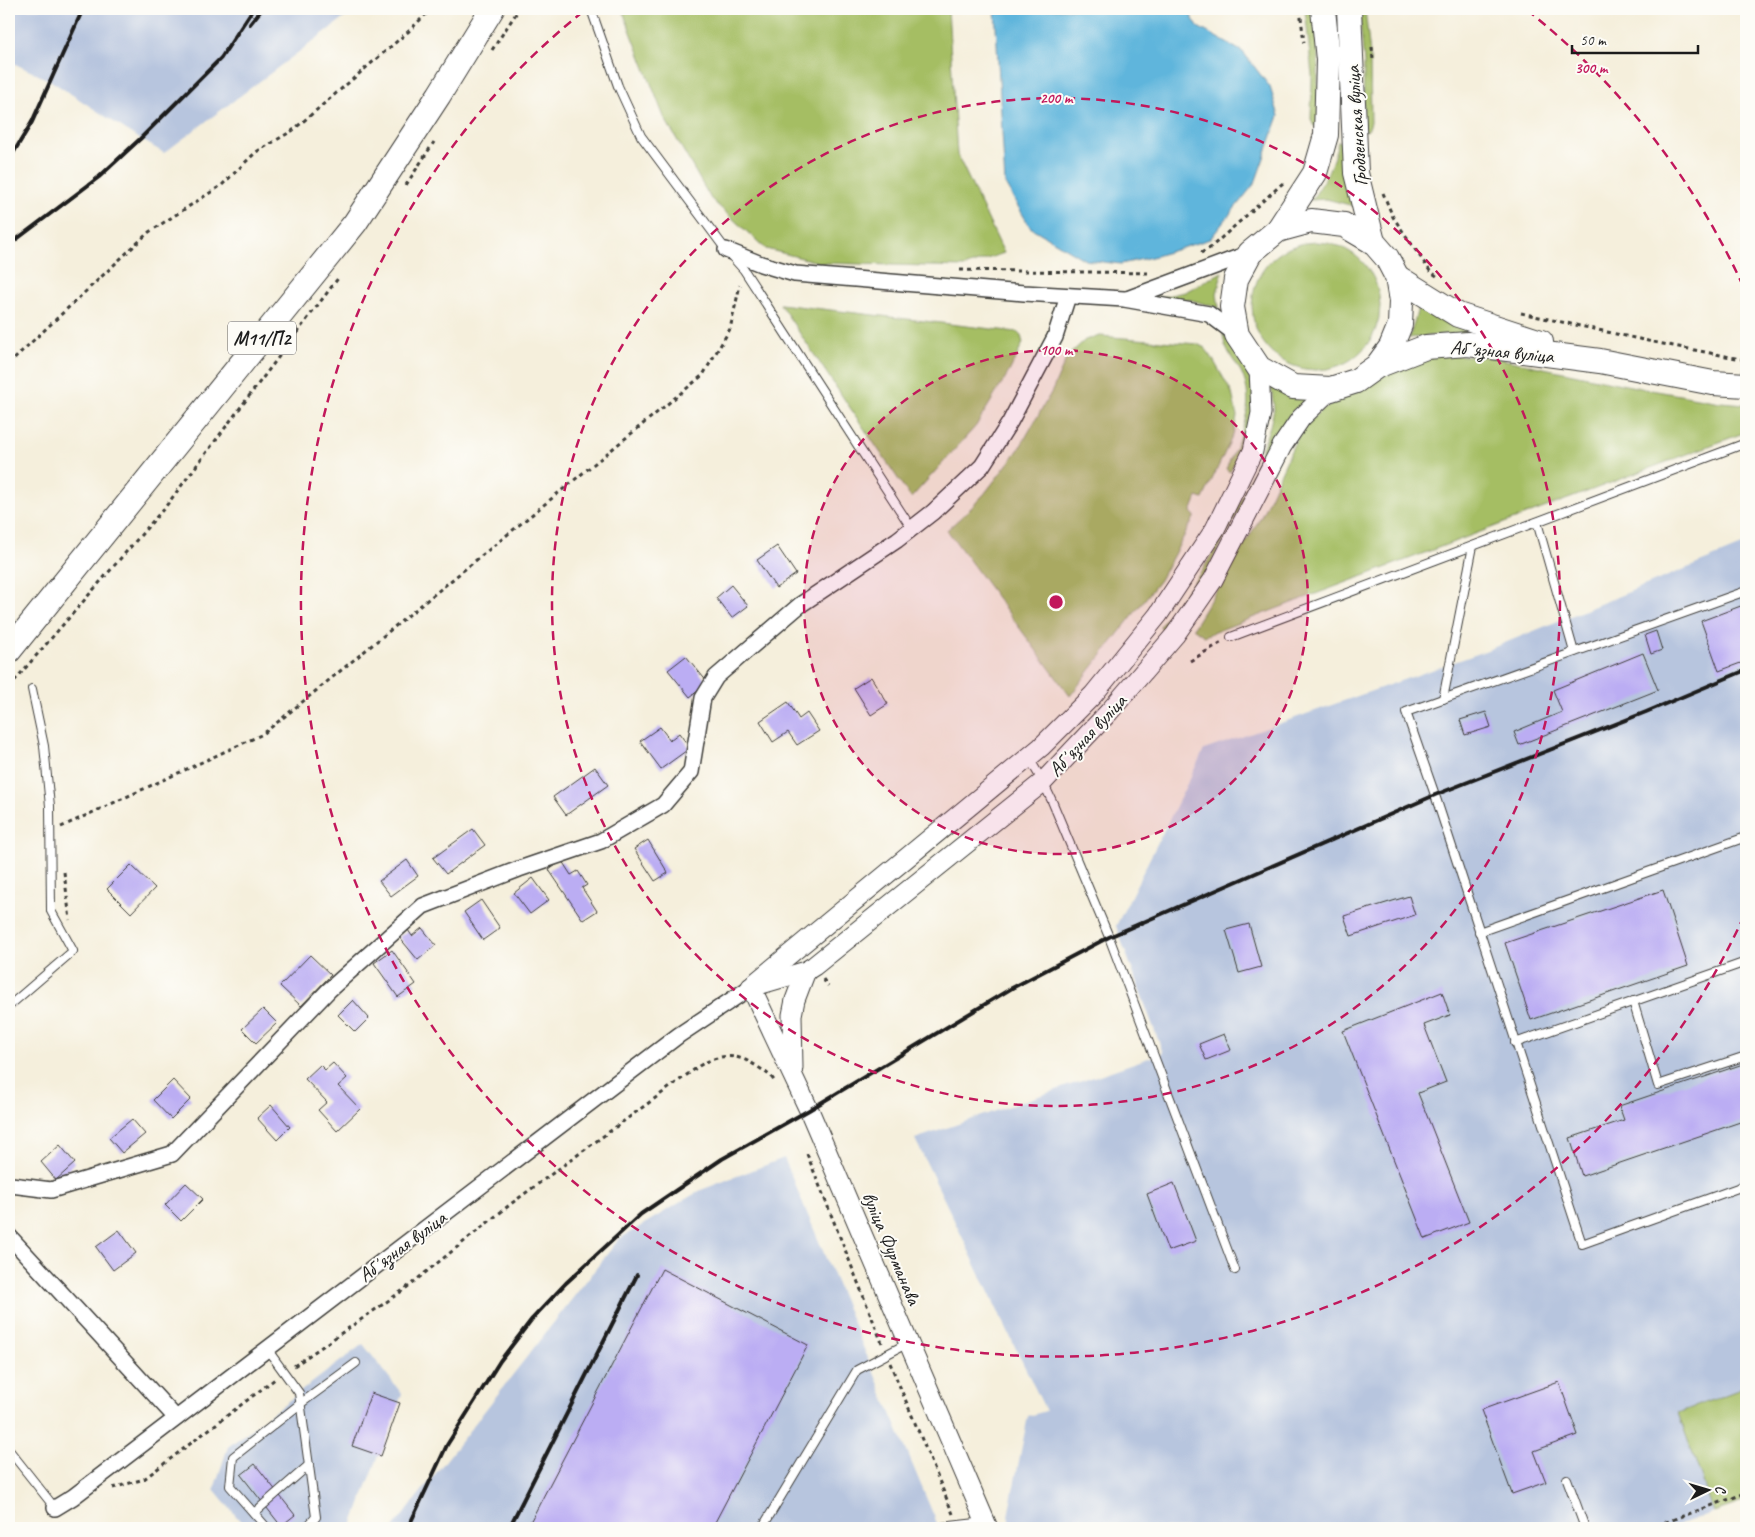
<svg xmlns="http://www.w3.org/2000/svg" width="1755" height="1537" viewBox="0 0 1755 1537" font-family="Caveat,sans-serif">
	<rect width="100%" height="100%" fill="#fdfcf7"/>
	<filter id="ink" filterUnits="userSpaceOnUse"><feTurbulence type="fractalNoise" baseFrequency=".02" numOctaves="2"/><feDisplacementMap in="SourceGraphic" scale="10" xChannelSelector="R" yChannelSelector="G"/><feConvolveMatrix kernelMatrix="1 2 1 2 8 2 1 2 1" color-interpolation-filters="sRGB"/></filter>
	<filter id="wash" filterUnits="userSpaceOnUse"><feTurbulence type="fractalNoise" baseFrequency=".0096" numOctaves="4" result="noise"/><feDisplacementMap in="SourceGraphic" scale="20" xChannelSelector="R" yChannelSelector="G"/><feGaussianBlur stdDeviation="1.12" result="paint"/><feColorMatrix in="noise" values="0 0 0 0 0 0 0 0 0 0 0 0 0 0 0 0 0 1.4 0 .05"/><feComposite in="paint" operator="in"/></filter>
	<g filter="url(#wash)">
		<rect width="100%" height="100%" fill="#f5efdc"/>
		<!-- industrial -->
		<g fill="#b7c5de">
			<polygon points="9,9 356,9 164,153 140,139 51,81 9,61"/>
			<polygon points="1746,544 1746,1387 1679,1413 1714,1512 1669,1528 1012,1528 1008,1516 1028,1416 1046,1411 915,1139 1163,1053 1116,926 1204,750 1480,653"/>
			<polygon points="784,1158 939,1528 393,1528 619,1239 701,1190"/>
			<polygon points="363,1344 402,1394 352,1526 350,1528 246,1528 214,1489 228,1447"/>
		</g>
		<!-- green -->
		<g fill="#a5be64" stroke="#606d40">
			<polygon points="622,9 948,9 957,154 1004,253 964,267 822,263 766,249 711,199 664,117"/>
			<polygon points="1305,9 1314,9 1318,47 1318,128 1313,125 1311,119 1312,75"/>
			<polygon points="1359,9 1365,9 1370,54 1371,122 1369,128 1367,131 1363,130 1364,63"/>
			<path d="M1338 141 1343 142 1344 176 1354 206 1326 199 1311 200C1325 182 1333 164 1338 141Z"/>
			<circle cx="1316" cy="306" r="64"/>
			<polygon points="1222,272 1217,294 1219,308 1191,300 1151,299 1185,292"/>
			<polygon points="1419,303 1486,336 1449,334 1409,338 1415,320"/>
			<polygon points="780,304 1017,332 1021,336 1023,343 1010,370 976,426 911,498"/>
			<path d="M1223 334 1241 355 1253 388V416L1247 437 1230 472 1226 469C1239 439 1258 405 1241 372 1233 358 1224 351 1223 334Z"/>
			<polygon points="1100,336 1197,344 1205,348 1211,356 1232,393 1237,416 1233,435 1203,499 1197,497 1191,512 1195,516 1160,580 1070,696 947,530 971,508 985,493 1019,449 1052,391 1067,357 1085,340"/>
			<polygon points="1429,354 1491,357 1645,389 1720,402 1746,404 1746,432 1204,636 1193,628 1261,517 1294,444 1304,427 1320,411 1407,363"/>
			<polygon points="1271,385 1307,398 1290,414 1269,446 1251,488 1204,577 1166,629 1162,629 1160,626 1202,571 1234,514 1255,468 1270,426 1274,409"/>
			<polygon points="1746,1387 1746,1501 1714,1512 1678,1413"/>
		</g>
		<!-- water -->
		<polygon fill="#5fb5dc" stroke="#3e687c" points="995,9 1187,9 1198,27 1243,52 1270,87 1279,116 1255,183 1210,239 1156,256 1121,264 1085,260 1030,227 1005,184"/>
		<g id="blocks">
			<!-- building -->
			<g fill="#bbadf3">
				<polygon points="777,546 796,574 776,588 757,560"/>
				<polygon points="731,585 748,606 732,618 716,598"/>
				<polygon points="1746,604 1746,661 1719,671 1701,621"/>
				<polygon points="1656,631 1662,650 1651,654 1645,635"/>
				<polygon points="1643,653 1658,690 1519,745 1514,732 1562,712 1553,690"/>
				<polygon points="686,656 708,683 690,697 668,670"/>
				<polygon points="871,677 888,704 871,715 854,688"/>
				<polygon points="788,702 799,719 807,713 819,731 797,745 788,732 773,742 760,721"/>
				<polygon points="1486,712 1491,727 1465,735 1460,720"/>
				<polygon points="660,727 670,740 679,733 690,748 661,769 640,741"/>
				<polygon points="595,767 608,785 566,815 553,797"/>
				<polygon points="473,829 485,845 446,874 433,858"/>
				<polygon points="648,840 668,873 655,881 634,849"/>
				<polygon points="407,860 418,876 391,896 379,881"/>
				<polygon points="562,861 571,875 578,871 587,885 582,888 597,911 583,920 549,870"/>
				<polygon points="131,865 155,888 131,913 107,889"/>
				<polygon points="533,878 549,900 530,914 514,893"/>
				<polygon points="1663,890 1688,966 1531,1020 1505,943"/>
				<polygon points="1409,896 1415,915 1351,936 1344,916"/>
				<polygon points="481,900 500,928 483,940 464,912"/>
				<polygon points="1249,924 1261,967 1239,973 1226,930"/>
				<polygon points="422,928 436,945 418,960 399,937 408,930 412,936"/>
				<polygon points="392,950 416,984 398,997 374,963"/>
				<polygon points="310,955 331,975 301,1006 280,986"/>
				<polygon points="1442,992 1450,1015 1424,1025 1446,1082 1418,1093 1469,1222 1425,1239 1343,1031"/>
				<polygon points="353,1000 369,1018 355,1032 338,1015"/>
				<polygon points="263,1009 277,1023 256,1043 242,1029"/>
				<polygon points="1224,1034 1231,1050 1206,1060 1199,1044"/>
				<polygon points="333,1063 347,1078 338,1086 360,1109 337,1131 318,1110 327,1102 305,1079 320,1065 325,1070"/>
				<polygon points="1746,1063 1746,1120 1582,1176 1570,1138 1624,1120 1619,1106"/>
				<polygon points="173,1080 191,1099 171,1119 153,1100"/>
				<polygon points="271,1105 290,1127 277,1140 257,1118"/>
				<polygon points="132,1119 145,1134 122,1153 109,1138"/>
				<polygon points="60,1145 75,1163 56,1180 41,1162"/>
				<polygon points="186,1183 203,1199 181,1221 165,1205"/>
				<polygon points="1174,1183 1196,1241 1168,1251 1147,1194"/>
				<polygon points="119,1230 136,1253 113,1270 96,1247"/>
				<polygon points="662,1269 808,1345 712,1528 527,1528"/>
				<polygon points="1559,1382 1578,1435 1534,1451 1546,1482 1512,1494 1481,1410"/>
				<polygon points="371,1393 400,1403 381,1456 352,1446"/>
				<polygon points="255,1464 295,1515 281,1526 241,1475"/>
			</g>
		</g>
	</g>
	<g filter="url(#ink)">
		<use href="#blocks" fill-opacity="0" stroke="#3d3c39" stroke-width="1"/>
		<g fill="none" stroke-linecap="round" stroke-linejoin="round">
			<defs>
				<g id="service">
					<polyline points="591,9 618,86 641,136 726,250 744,270 912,529"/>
					<polyline points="1537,522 1574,652"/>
					<polyline points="1746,591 1406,712 1435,795 1582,1244 1746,1185"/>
					<polyline points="1231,637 1746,443"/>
					<polyline points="1443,699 1473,546"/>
					<polyline points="1029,758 1043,782 1052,801 1109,937 1235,1270"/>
					<polyline points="1479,932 1746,837"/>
					<polyline points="1633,1001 1658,1085 1746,1056"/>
					<polyline points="9,1006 73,951 51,911 50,806 44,746 32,689"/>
					<polyline points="1515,1043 1746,962"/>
					<polyline points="267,1349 299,1393 316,1517 306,1528"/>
					<polyline points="9,1450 55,1508"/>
					<polyline points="1567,1479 1585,1528"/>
					<polyline points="254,1513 309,1465"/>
					<polyline points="267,1528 230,1486 233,1457 300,1404 356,1363"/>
					<polyline points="762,1528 857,1370 908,1343"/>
					<polyline points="933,1528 985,1522"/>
				</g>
				<g id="minor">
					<polyline points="726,250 761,264 795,274 1024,293 1124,299 1209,314 1237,335"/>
					<polyline points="1127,299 1250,253"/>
					<polyline points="9,1187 11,1185 51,1190 172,1154 329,990 423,906 519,869 601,841 663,805 691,772 703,698 716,677 800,605 897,540 933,512 982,466 1010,422 1055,337 1068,296"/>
					<polyline points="9,1236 176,1418"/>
					<polyline points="55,1508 73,1497 679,1035 751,987"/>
				</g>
				<g id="tertiary">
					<polyline points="755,983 1041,747 1093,695 1158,615 1215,529 1253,451 1261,413 1259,368"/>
					<polyline points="751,987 806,971 814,966 1043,782 1109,712 1175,635 1213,580 1282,446 1301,418 1331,389"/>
					<polyline points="751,987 809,1110 988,1528"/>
					<polyline points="793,1068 792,1015 795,1000 806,971"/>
				</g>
				<g id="primary">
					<polyline points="1349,9 1356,173 1373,242"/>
					<polyline points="1278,230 1315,173 1326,135 1328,60 1323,9"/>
					<polyline points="1397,277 1458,315 1541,342"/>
					<polyline points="1377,366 1391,347 1400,325 1401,301 1397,277 1387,258 1373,242 1344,225 1311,221 1278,230 1250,253 1236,279 1232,307 1237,335 1259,368 1293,387 1331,389 1356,381 1377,366 1426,347 1468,344 1600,361 1713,383 1746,385"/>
				</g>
				<polyline id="trunk" points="9,651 355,223 439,95 492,9"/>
			</defs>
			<!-- service casing -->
			<use href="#service" stroke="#3d3c39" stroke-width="10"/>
			<!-- minor casing -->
			<use href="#minor" stroke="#3d3c39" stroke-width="18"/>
			<!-- tertiary casing -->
			<use href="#tertiary" stroke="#3d3c39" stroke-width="21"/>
			<!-- primary casing -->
			<use href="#primary" stroke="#3d3c39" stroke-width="26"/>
			<!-- trunk casing -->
			<use href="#trunk" stroke="#3d3c39" stroke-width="26"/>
			<!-- path -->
			<g stroke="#3d3c39" stroke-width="3" stroke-dasharray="4 4" stroke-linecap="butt">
				<polyline points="1300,9 1304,43"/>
				<polyline points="1372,47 1373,60"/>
				<polyline points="492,50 519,9"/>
				<polyline points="406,185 434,142"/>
				<polyline points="1383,193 1393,217 1430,271 1438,277"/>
				<polyline points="1201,253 1210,248 1283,183"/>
				<polyline points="960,270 1148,273"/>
				<polyline points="1521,313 1648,341 1746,360"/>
				<polyline points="9,365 20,353 149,232 222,185 256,152 292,131 409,31 431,9"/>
				<polyline points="1190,661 1222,642"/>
				<polyline points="9,687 166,506 339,277"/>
				<polyline points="61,827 263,734 703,375 730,329 740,285"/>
				<polyline points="64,872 70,920"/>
				<polyline points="823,979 828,986"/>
				<polyline points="807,1154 882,1343"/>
				<polyline points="890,1363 953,1514"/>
				<path d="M294 1366 405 1289 512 1203 699 1066C721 1053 737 1053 758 1067 765 1072 771 1075 775 1082"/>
				<polyline points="113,1488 144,1479 275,1379"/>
				<polyline points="52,1528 60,1523"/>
				<polyline points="1650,1528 1746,1493"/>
			</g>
			<!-- service -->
			<use href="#service" stroke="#fff" stroke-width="8"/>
			<!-- minor -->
			<use href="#minor" stroke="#fff" stroke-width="15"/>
			<!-- tertiary -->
			<use href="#tertiary" stroke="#fff" stroke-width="19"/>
			<!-- primary -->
			<use href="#primary" stroke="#fff" stroke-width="24"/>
			<!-- trunk -->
			<use href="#trunk" stroke="#fff" stroke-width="24"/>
			<!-- rail -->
			<g stroke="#1c1c1c" stroke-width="4">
				<polyline points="250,24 262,9"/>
				<polyline points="9,160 32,122 83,9"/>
				<polyline points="9,245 99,177 140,139 221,58 253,9"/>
				<polyline points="408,1528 447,1445 500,1361 532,1319 566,1283 641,1214 722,1159 809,1110 1012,988 1109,937 1435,795 1646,712 1746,670"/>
				<polyline points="509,1528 637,1275"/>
			</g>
		</g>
	</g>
	<!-- distance rings -->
	<circle cx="1056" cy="602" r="252" fill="#c2185b" fill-opacity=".12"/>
	<g fill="none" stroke="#c2185b" stroke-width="2.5" stroke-dasharray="9 6">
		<circle cx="1056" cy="602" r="252"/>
		<circle cx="1056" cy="602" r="504"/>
		<path d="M1744 916A756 756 0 1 1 585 10M1527 10A756 756 0 0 1 1744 288"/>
	</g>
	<g text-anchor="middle" stroke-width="4" stroke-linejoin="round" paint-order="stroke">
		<!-- shield labels -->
		<rect fill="#fdfcf7" stroke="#605f5e" stroke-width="1" x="228" y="321.5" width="68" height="33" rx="4"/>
		<g font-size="19" font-weight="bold" fill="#1c1c1c">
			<text x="262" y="345">М11/П2</text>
		</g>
		<!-- street labels -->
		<g font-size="20" fill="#1c1c1c" stroke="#fdfcf7">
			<text transform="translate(1356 126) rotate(-94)" y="7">Гродзенская вуліца</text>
			<text transform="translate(1502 351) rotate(5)" y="7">Абʼязная вуліца</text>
			<text transform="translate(1087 735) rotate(-47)" y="7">Абʼязная вуліца</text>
			<text transform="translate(402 1246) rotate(-37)" y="7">Абʼязная вуліца</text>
			<text transform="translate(892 1248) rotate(67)" y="7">вуліца Фурманава</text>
		</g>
	</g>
	<circle cx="1056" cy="602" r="8" fill="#c2185b" stroke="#fdfcf7" stroke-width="2.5"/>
	<g font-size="15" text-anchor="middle" font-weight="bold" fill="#c2185b" stroke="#fdfcf7" stroke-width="4" stroke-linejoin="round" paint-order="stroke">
		<text x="1591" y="73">300 m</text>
		<text x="1056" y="103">200 m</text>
		<text x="1056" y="355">100 m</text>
	</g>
	<!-- margin -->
	<rect width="1755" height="1537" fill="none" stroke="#fdfcf7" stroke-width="30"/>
	<!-- north arrow -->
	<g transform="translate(1708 1490) rotate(85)" stroke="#fdfcf7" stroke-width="4" paint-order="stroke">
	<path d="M0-4L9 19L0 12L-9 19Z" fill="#1c1c1c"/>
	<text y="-8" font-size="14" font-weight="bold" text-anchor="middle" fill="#1c1c1c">С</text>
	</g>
	<!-- scale -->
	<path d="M1572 45v8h126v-8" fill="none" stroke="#1c1c1c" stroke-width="2.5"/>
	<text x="1580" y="45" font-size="15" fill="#1c1c1c" stroke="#fdfcf7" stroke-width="4" paint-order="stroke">50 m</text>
</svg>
